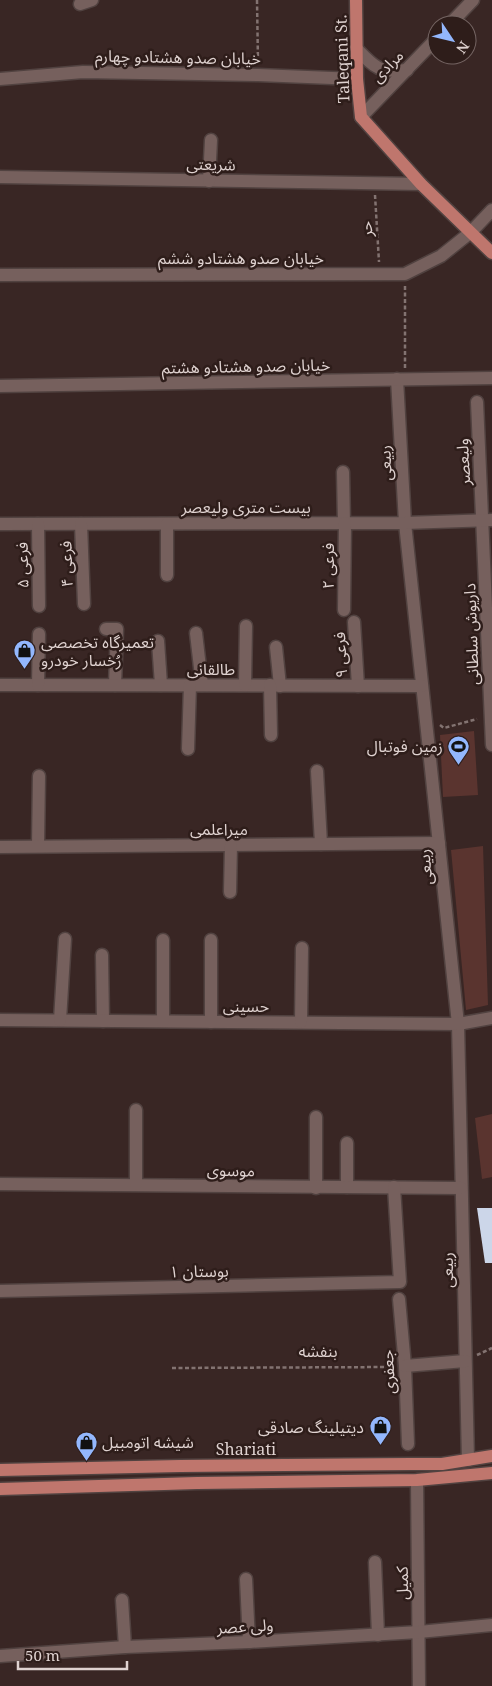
<svg xmlns="http://www.w3.org/2000/svg" width="492" height="1686" viewBox="0 0 492 1686" font-family="'Noto Serif','Noto Sans Arabic',serif">
	<rect width="100%" height="100%" fill="#392624"/>
	<!-- green -->
	<g fill="#5a342f">
		<polygon points="474,731 478,795 443,797 440,735"/>
		<polygon points="483,846 488,1005 466,1010 451,850"/>
		<polygon points="492,1114 492,1177 482,1179 475,1118"/>
	</g>
	<!-- building -->
	<polygon fill="#ccd6e9" points="477,1208 492,1208 492,1263 485,1263"/>
	<g fill="none" stroke-linecap="round" stroke-linejoin="round">
		<defs>
			<g id="minor">
				<polyline points="80,4 92,0"/>
				<polyline points="449,25 473,0"/>
				<path d="M356 48C375 68 379 73 407 70"/>
				<polyline points="0,79 83,72 258,75 357,79"/>
				<polyline points="361,117 437,38"/>
				<polyline points="0,177 421,184"/>
				<polyline points="209,181 211,140"/>
				<polyline points="0,275 405,274 441,256 471,232 492,210"/>
				<polyline points="397,379 405,523 458,1024 468,1460"/>
				<polyline points="0,386 492,378"/>
				<polyline points="477,402 492,745"/>
				<polyline points="343,472 344,523"/>
				<polyline points="0,524 405,523 492,520"/>
				<polyline points="38,524 39,606"/>
				<polyline points="81,524 84,604"/>
				<polyline points="167,575 167,524"/>
				<polyline points="344,610 345,523"/>
				<polyline points="354,622 358,686"/>
				<polyline points="106,629 117,629 115,685"/>
				<polyline points="196,633 202,685"/>
				<polyline points="158,641 161,685"/>
				<polyline points="276,647 280,686"/>
				<polyline points="0,685 422,686"/>
				<polyline points="38,685 39,634"/>
				<polyline points="245,685 246,626"/>
				<polyline points="270,685 271,735"/>
				<polyline points="188,749 190,685"/>
				<polyline points="317,771 321,844"/>
				<polyline points="38,846 39,776"/>
				<polyline points="0,847 439,843"/>
				<polyline points="230,892 231,845"/>
				<polyline points="102,955 103,1021"/>
				<polyline points="0,1020 458,1024 492,1018"/>
				<polyline points="60,1020 65,939"/>
				<polyline points="163,1021 163,940"/>
				<polyline points="211,1022 211,940"/>
				<polyline points="301,1022 302,948"/>
				<polyline points="316,1117 316,1188"/>
				<polyline points="347,1143 347,1187"/>
				<polyline points="0,1184 461,1188"/>
				<polyline points="136,1184 136,1110"/>
				<polyline points="0,1291 400,1282 394,1187"/>
				<polyline points="399,1299 405,1366 408,1444"/>
				<polyline points="405,1366 465,1361"/>
				<polyline points="417,1480 419,1686"/>
				<polyline points="375,1562 378,1635"/>
				<polyline points="246,1579 249,1642"/>
				<polyline points="122,1600 125,1647"/>
				<polyline points="0,1656 125,1647 249,1642 419,1632 492,1625"/>
			</g>
			<g id="major">
				<polyline points="356,0 357,79 361,117 421,184 492,253"/>
				<polyline points="0,1470 180,1466 410,1464 442,1464 492,1456"/>
				<polyline points="0,1489 197,1483 417,1480 492,1473"/>
			</g>
		</defs>
		<!-- minor casing -->
		<use href="#minor" stroke="#514240" stroke-width="15"/>
		<!-- major casing -->
		<use href="#major" stroke="#514240" stroke-width="15"/>
		<!-- path -->
		<g stroke="#837371" stroke-width="2.5" stroke-dasharray="4 2.5" stroke-linecap="butt">
			<polyline points="257,0 258,63"/>
			<polyline points="375,195 379,262"/>
			<polyline points="405,368 405,286"/>
			<polyline points="440,725 444,728 477,719"/>
			<polyline points="477,1355 492,1348"/>
			<polyline points="172,1368 393,1367"/>
		</g>
		<!-- minor -->
		<use href="#minor" stroke="#76605d" stroke-width="12"/>
		<!-- major -->
		<use href="#major" stroke="#bf766d" stroke-width="12"/>
	</g>
	<!-- icons -->
	<defs>
		<symbol id="shop-pin" viewBox="-11 -11 22 30"><path d="M0 17L-7.5 6A9.5 9.5 0 1 1 7.5 6Z" fill="#93b7fd" stroke="#2e1d1a"/><path d="M-5-2.5h2.3a2.7 3.5 0 0 1 5.4 0H5L5.5 6h-11ZM-1.5-2.5h3a1.5 2.3 0 0 0-3 0Z" fill="#111"/></symbol>
		<symbol id="stadium-pin" viewBox="-11 -11 22 30"><path d="M0 17L-7.5 6A9.5 9.5 0 1 1 7.5 6Z" fill="#93b7fd" stroke="#2e1d1a"/><path d="M0-5a6.5 5 0 1 0 0 10a6.5 5 0 1 0 0-10ZM-3.5-1.8h7v3.6h-7Z" fill="#111"/></symbol>
	</defs>
	<g fill-rule="evenodd">
		<use href="#shop-pin" x="12" y="638" width="25" height="34"/>
		<use href="#stadium-pin" x="446" y="734" width="25" height="34"/>
		<use href="#shop-pin" x="368" y="1414" width="25" height="34"/>
		<use href="#shop-pin" x="74" y="1430" width="25" height="34"/>
	</g>
	<g text-anchor="middle" stroke-width="5" stroke-linejoin="round" paint-order="stroke">
		<!-- street labels -->
		<g font-size="16" fill="#dfd2d0" stroke="#2e1d1a">
			<text transform="translate(178 57) rotate(1)" y="6">خیابان صدو هشتادو چهارم</text>
			<text transform="translate(342 59) rotate(-92)" y="6">Taleqani St.</text>
			<text transform="translate(387 66) rotate(-46)" y="6">مرادی</text>
			<text transform="translate(211 164) rotate(1)" y="6">شریعتی</text>
			<text transform="translate(366 229) rotate(-93)" y="6">حر</text>
			<text x="241" y="264">خیابان صدو هشتادو ششم</text>
			<text transform="translate(246 366) rotate(-1)" y="6">خیابان صدو هشتادو هشتم</text>
			<text transform="translate(463 462) rotate(-93)" y="6">ولیعصر</text>
			<text transform="translate(385 463) rotate(-93)" y="6">ربیعی</text>
			<text x="246" y="513">بیست متری ولیعصر</text>
			<text transform="translate(66 564) rotate(-92)" y="6">فرعی ۴</text>
			<text transform="translate(22 565) rotate(-91)" y="6">فرعی ۵</text>
			<text transform="translate(328 566) rotate(-90)" y="6">فرعی ۲</text>
			<text transform="translate(471 634) rotate(-92)" y="6">داریوش سلطانی</text>
			<text transform="translate(340 655) rotate(-93)" y="6">فرعی ۹</text>
			<text x="211" y="675">طالقانی</text>
			<text x="219" y="835">میراعلمی</text>
			<text transform="translate(425 867) rotate(-96)" y="6">ربیعی</text>
			<text x="246" y="1012">حسینی</text>
			<text transform="translate(231 1170) rotate(1)" y="6">موسوی</text>
			<text transform="translate(447 1270) rotate(-91)" y="6">ربیعی</text>
			<text transform="translate(199 1271) rotate(-1)" y="6">بوستان ۱</text>
			<text x="318" y="1357">بنفشه</text>
			<text transform="translate(388 1372) rotate(-93)" y="6">جعفری</text>
			<text x="246" y="1455">Shariati</text>
			<text transform="translate(402 1583) rotate(-91)" y="6">کمیل</text>
			<text transform="translate(245 1626) rotate(-3)" y="6">ولی عصر</text>
		</g>
		<!-- poi labels -->
		<g font-size="16" fill="#dfd2d0" stroke="#2e1d1a" text-anchor="start">
			<text x="41" y="648">تعمیرگاه تخصصی<tspan x="41" dy="18">رُخسار خودرو</tspan></text>
			<text x="443" y="752" text-anchor="end">زمین فوتبال</text>
			<text x="364" y="1433" text-anchor="end">دیتیلینگ صادقی</text>
			<text x="102" y="1448">شیشه اتومبیل</text>
		</g>
	</g>
	<!-- north arrow -->
	<g transform="translate(452 40) rotate(125)"><circle r="24" fill="#2e1d1a" stroke="#756563"/>
	<path d="M0-4L9 19L0 12L-9 19Z" fill="#93b7fd"/>
	<text y="-8" font-size="14" font-weight="bold" text-anchor="middle" fill="#dfd2d0">N</text>
	</g>
	<!-- scale -->
	<path d="M18 1661v8h109v-8" fill="none" stroke="#dfd2d0" stroke-width="2.5"/>
	<text x="25" y="1661" font-size="15" fill="#dfd2d0" stroke="#2e1d1a" stroke-width="4" paint-order="stroke">50 m</text>
</svg>
